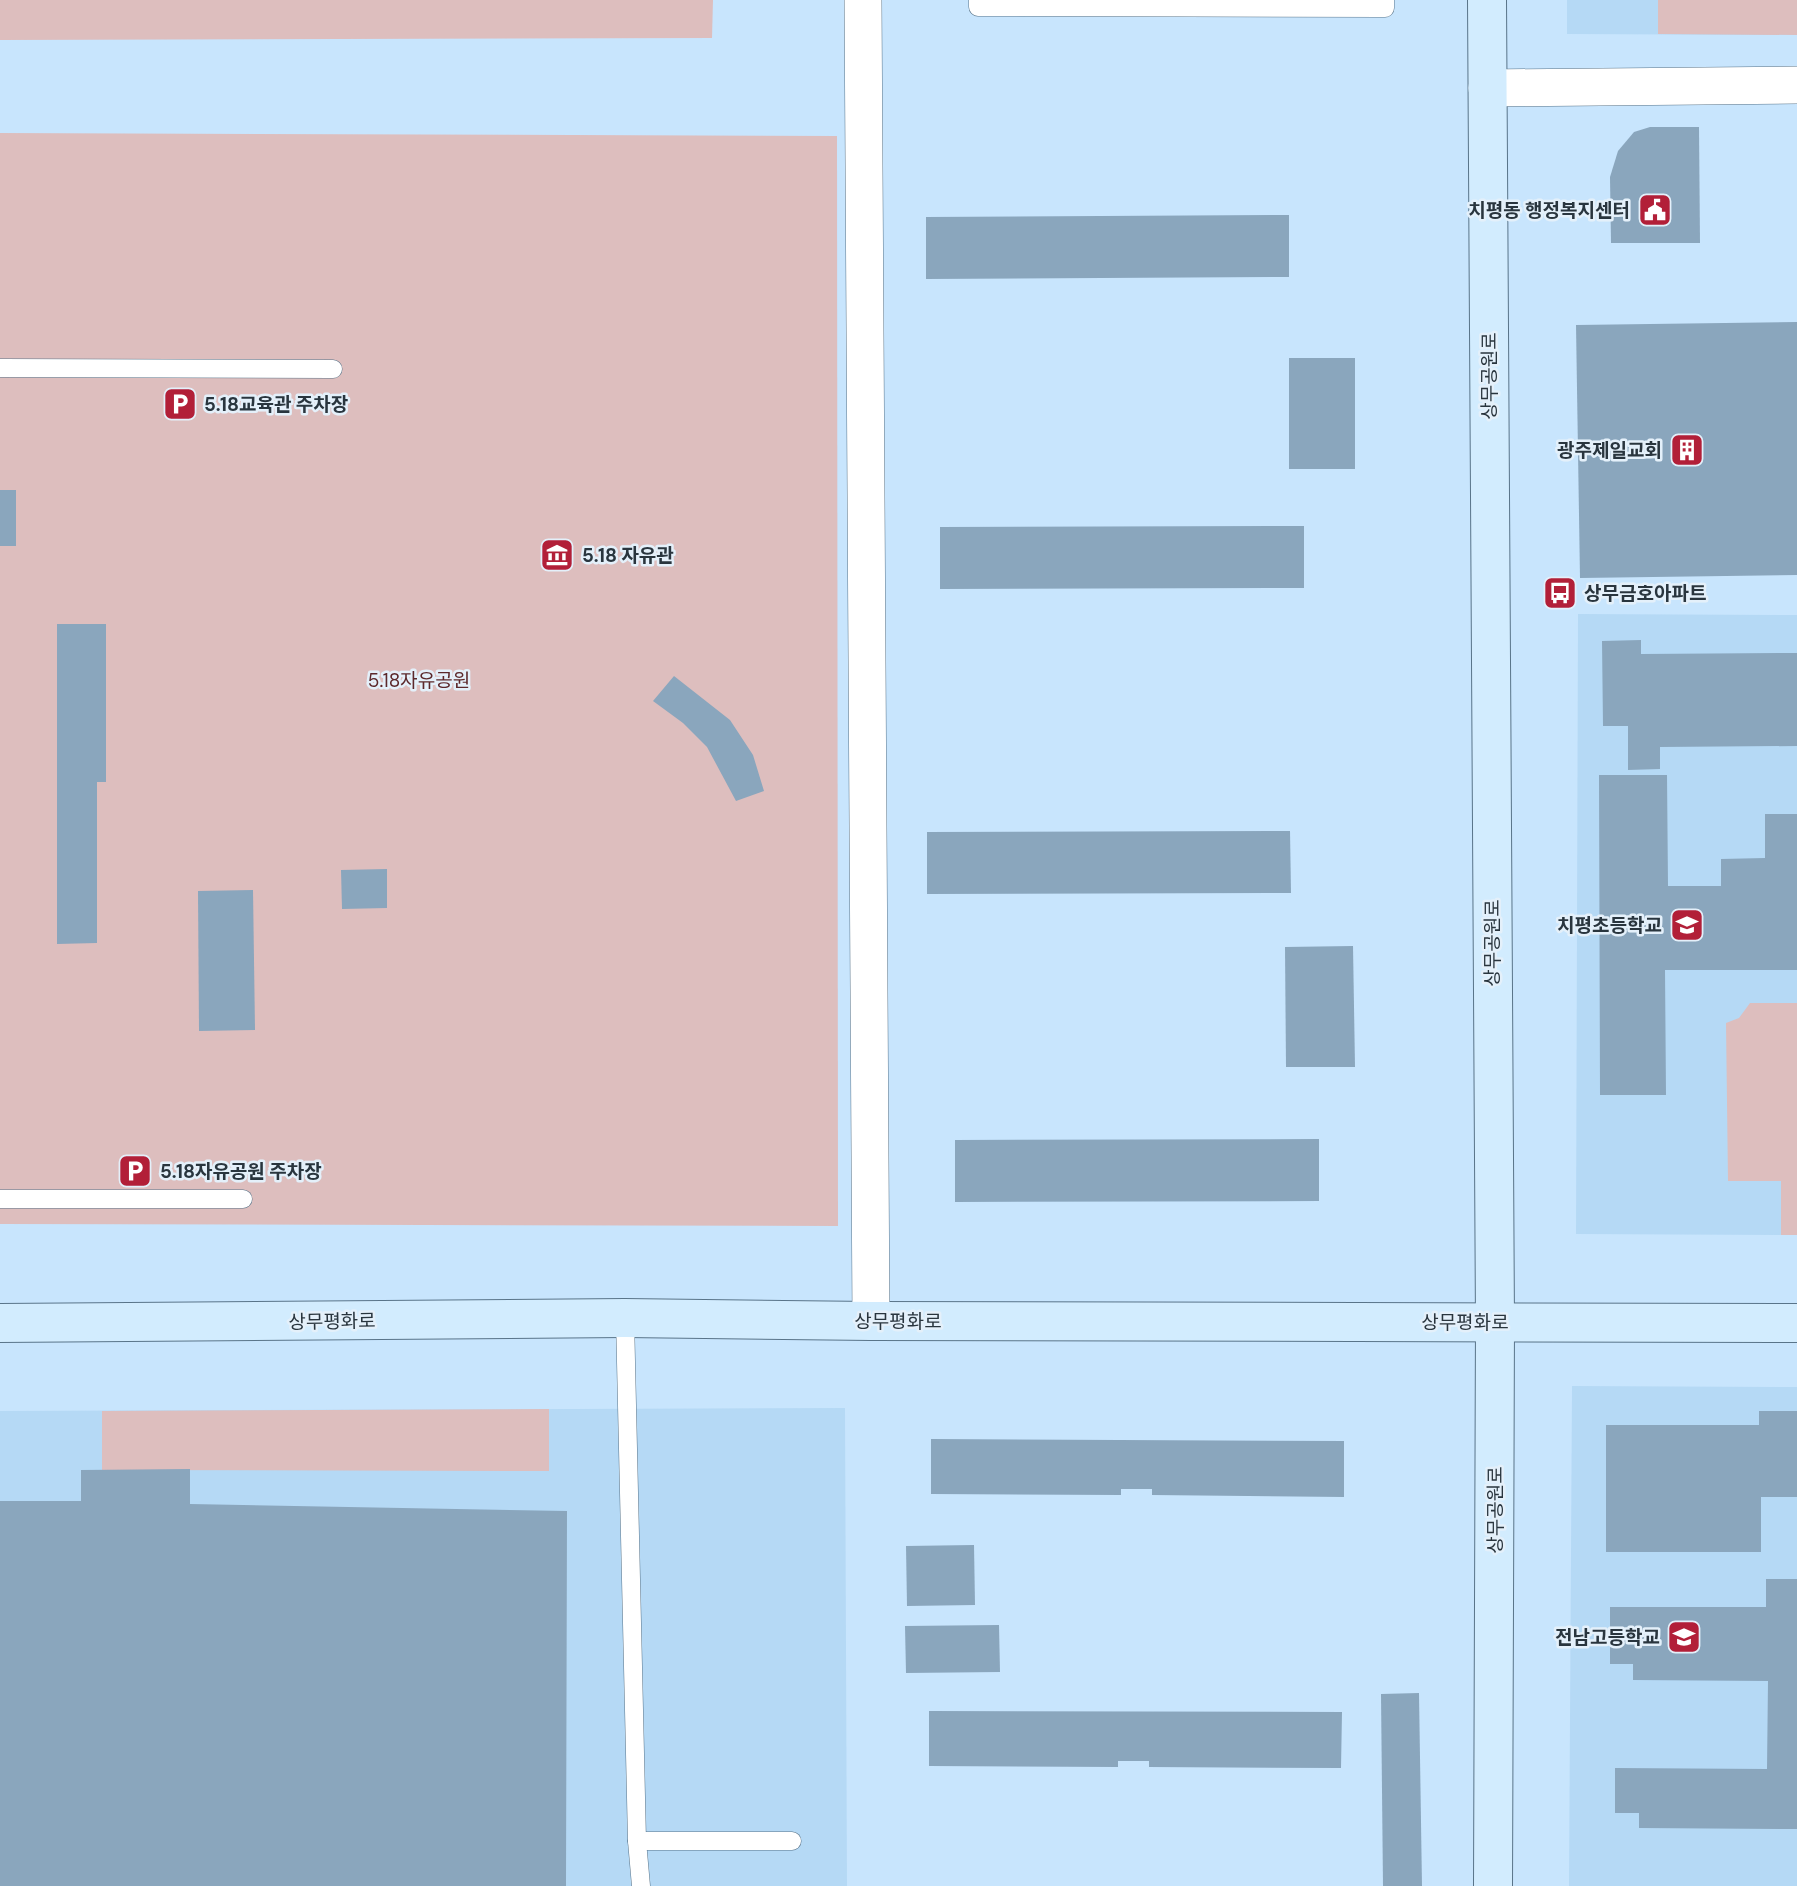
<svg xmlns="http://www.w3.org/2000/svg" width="1797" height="1886" viewBox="0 0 1797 1886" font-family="'DM Sans','Noto Sans KR',sans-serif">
	<rect width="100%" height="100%" fill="#c8e5fd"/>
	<!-- built -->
	<g fill="#b5d9f5">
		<polygon points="1567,0 1797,0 1797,35 1567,34"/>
		<polygon points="1578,614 1797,615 1797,1235 1576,1234"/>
		<polygon points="1572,1386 1797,1387 1797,1886 1569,1886"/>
		<polygon points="845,1408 847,1886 0,1886 0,1411"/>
	</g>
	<!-- green -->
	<g fill="#ddbebe">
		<polygon points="0,0 713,0 712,38 0,40"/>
		<polygon points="1658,0 1797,0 1797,35 1658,34"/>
		<polygon points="0,133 837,136 838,1226 0,1224"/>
		<polygon points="1750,1003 1797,1003 1797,1235 1781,1235 1781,1181 1728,1181 1726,1023 1739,1018"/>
		<polygon points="549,1409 549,1471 102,1470 102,1411"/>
	</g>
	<!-- building -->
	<g fill="#8aa6bd">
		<polygon points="1650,127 1699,127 1700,243 1611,243 1610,177 1618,151 1634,132"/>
		<polygon points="1289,215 1289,277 926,279 926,217"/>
		<polygon points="1797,322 1797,575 1580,578 1576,325"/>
		<rect x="1289" y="358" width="66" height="111"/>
		<rect x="0" y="490" width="16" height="56"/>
		<polygon points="1304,526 1304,588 940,589 940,527"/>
		<polygon points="57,624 106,624 106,782 97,782 97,943 57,944"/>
		<polygon points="1641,640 1641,654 1797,653 1797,746 1660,747 1660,769 1628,770 1628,726 1603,726 1602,641"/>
		<polygon points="674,676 730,720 753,755 764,791 736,801 707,747 683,723 653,701"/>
		<polygon points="1599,775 1667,775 1668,886 1721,886 1721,859 1765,858 1765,814 1797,814 1797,970 1665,970 1666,1095 1600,1095"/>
		<polygon points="1290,831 1291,893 927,894 927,832"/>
		<polygon points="387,869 387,908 342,909 341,870"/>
		<polygon points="253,890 255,1030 199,1031 198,891"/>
		<polygon points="1353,946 1355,1067 1286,1067 1285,947"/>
		<polygon points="1319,1139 1319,1201 955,1202 955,1140"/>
		<polygon points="1759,1411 1797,1411 1797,1497 1761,1497 1761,1552 1606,1552 1606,1425 1759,1425"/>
		<polygon points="931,1439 1344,1441 1344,1497 1152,1495 1152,1489 1121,1489 1121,1495 931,1494"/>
		<polygon points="190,1469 190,1504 567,1511 566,1886 0,1886 0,1501 81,1501 81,1470"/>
		<polygon points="974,1545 975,1605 907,1606 906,1546"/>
		<polygon points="1766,1579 1797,1579 1797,1829 1639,1828 1639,1813 1615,1813 1615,1768 1767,1769 1768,1681 1633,1680 1633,1664 1610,1664 1610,1607 1766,1607"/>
		<polygon points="999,1625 1000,1672 906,1673 905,1626"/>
		<polygon points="1419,1693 1422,1886 1383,1886 1381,1694"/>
		<polygon points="929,1711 1342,1712 1341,1768 1149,1767 1149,1761 1118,1761 1118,1767 929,1766"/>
	</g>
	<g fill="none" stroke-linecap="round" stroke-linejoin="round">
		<defs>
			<g id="lane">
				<polyline points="978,0 978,7 1385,8 1385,0"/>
				<polyline points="0,368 333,369"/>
				<polyline points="0,1199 243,1199"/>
				<polyline points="625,1318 637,1841 641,1886"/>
				<polyline points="637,1841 792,1841"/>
			</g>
			<g id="street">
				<polyline points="863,0 871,1321"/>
				<polyline points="1487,88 1797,85"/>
			</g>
			<g id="secondary">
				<polyline points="1487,0 1495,1323 1493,1886"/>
				<polyline points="0,1323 625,1318 871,1321 1797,1323"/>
			</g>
		</defs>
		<!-- lane casing -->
		<use href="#lane" stroke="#597489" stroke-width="19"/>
		<!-- street casing -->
		<use href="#street" stroke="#597489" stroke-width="38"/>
		<!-- secondary casing -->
		<use href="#secondary" stroke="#597489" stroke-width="40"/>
		<!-- lane -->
		<use href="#lane" stroke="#fff" stroke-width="18"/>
		<!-- street -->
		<use href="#street" stroke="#fff" stroke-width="37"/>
		<!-- secondary -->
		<use href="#secondary" stroke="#d2ecfe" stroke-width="38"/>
	</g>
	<!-- icons -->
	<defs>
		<symbol id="civic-square" viewBox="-11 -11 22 22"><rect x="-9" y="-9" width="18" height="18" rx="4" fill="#b21f38" stroke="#e4f0fa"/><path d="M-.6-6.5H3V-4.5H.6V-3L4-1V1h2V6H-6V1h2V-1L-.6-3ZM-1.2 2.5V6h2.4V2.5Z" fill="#fff"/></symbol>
		<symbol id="parking-square" viewBox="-11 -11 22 22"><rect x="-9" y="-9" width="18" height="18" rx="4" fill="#b21f38" stroke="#e4f0fa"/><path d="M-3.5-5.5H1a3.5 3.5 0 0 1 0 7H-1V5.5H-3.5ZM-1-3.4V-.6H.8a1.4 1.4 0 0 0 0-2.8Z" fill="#fff"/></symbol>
		<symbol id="building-square" viewBox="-11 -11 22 22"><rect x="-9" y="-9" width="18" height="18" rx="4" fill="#b21f38" stroke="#e4f0fa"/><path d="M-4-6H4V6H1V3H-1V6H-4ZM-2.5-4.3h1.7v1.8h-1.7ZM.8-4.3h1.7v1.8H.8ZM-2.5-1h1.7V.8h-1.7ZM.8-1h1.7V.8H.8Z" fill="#fff"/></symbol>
		<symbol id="museum-square" viewBox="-11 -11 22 22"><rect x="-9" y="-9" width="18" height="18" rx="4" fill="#b21f38" stroke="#e4f0fa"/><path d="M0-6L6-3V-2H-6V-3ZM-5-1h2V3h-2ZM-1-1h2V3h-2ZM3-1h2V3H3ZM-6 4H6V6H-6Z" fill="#fff"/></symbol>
		<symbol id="bus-square" viewBox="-11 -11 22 22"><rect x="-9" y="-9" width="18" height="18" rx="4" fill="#b21f38" stroke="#e4f0fa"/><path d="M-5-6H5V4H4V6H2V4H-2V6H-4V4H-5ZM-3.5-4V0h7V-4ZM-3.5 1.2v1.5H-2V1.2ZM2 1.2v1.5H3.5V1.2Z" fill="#fff"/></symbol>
		<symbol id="school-square" viewBox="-11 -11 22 22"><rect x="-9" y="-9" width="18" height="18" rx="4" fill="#b21f38" stroke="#e4f0fa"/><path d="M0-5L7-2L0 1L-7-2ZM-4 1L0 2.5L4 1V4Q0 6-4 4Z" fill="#fff"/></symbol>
	</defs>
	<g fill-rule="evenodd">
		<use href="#civic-square" x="1636" y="191" width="38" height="38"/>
		<use href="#parking-square" x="161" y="385" width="38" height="38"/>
		<use href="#building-square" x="1668" y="431" width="38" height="38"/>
		<use href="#museum-square" x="538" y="536" width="38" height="38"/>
		<use href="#bus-square" x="1541" y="574" width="38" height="38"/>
		<use href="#school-square" x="1668" y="906" width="38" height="38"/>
		<use href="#parking-square" x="116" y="1152" width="38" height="38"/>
		<use href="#school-square" x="1665" y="1618" width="38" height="38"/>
	</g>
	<g text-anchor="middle" stroke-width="5" stroke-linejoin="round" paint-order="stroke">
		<!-- poi labels -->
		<g font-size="19" font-weight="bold" fill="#29353e" stroke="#e4f0fa" text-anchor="end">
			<text x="1630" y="217">치평동 행정복지센터</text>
			<text x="204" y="411" text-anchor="start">5.18교육관 주차장</text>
			<text x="1662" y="457">광주제일교회</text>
			<text x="582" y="562" text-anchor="start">5.18 자유관</text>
			<text x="1584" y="600" text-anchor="start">상무금호아파트</text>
			<text x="1662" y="932">치평초등학교</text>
			<text x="160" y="1178" text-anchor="start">5.18자유공원 주차장</text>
			<text x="1660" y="1644">전남고등학교</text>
		</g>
		<!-- street labels -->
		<g font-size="19" fill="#29353e" stroke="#e4f0fa">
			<text transform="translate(1489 376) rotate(-90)" y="7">상무공원로</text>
			<text transform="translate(1492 943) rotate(-90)" y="7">상무공원로</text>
			<text transform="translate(332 1321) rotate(-1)" y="7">상무평화로</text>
			<text x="898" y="1328">상무평화로</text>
			<text x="1465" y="1329">상무평화로</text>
			<text transform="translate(1495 1510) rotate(-90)" y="7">상무공원로</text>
		</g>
		<!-- park labels -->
		<g font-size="19" fill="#5c282b" stroke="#e4f0fa">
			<text x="419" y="687">5.18자유공원</text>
		</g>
	</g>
</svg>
